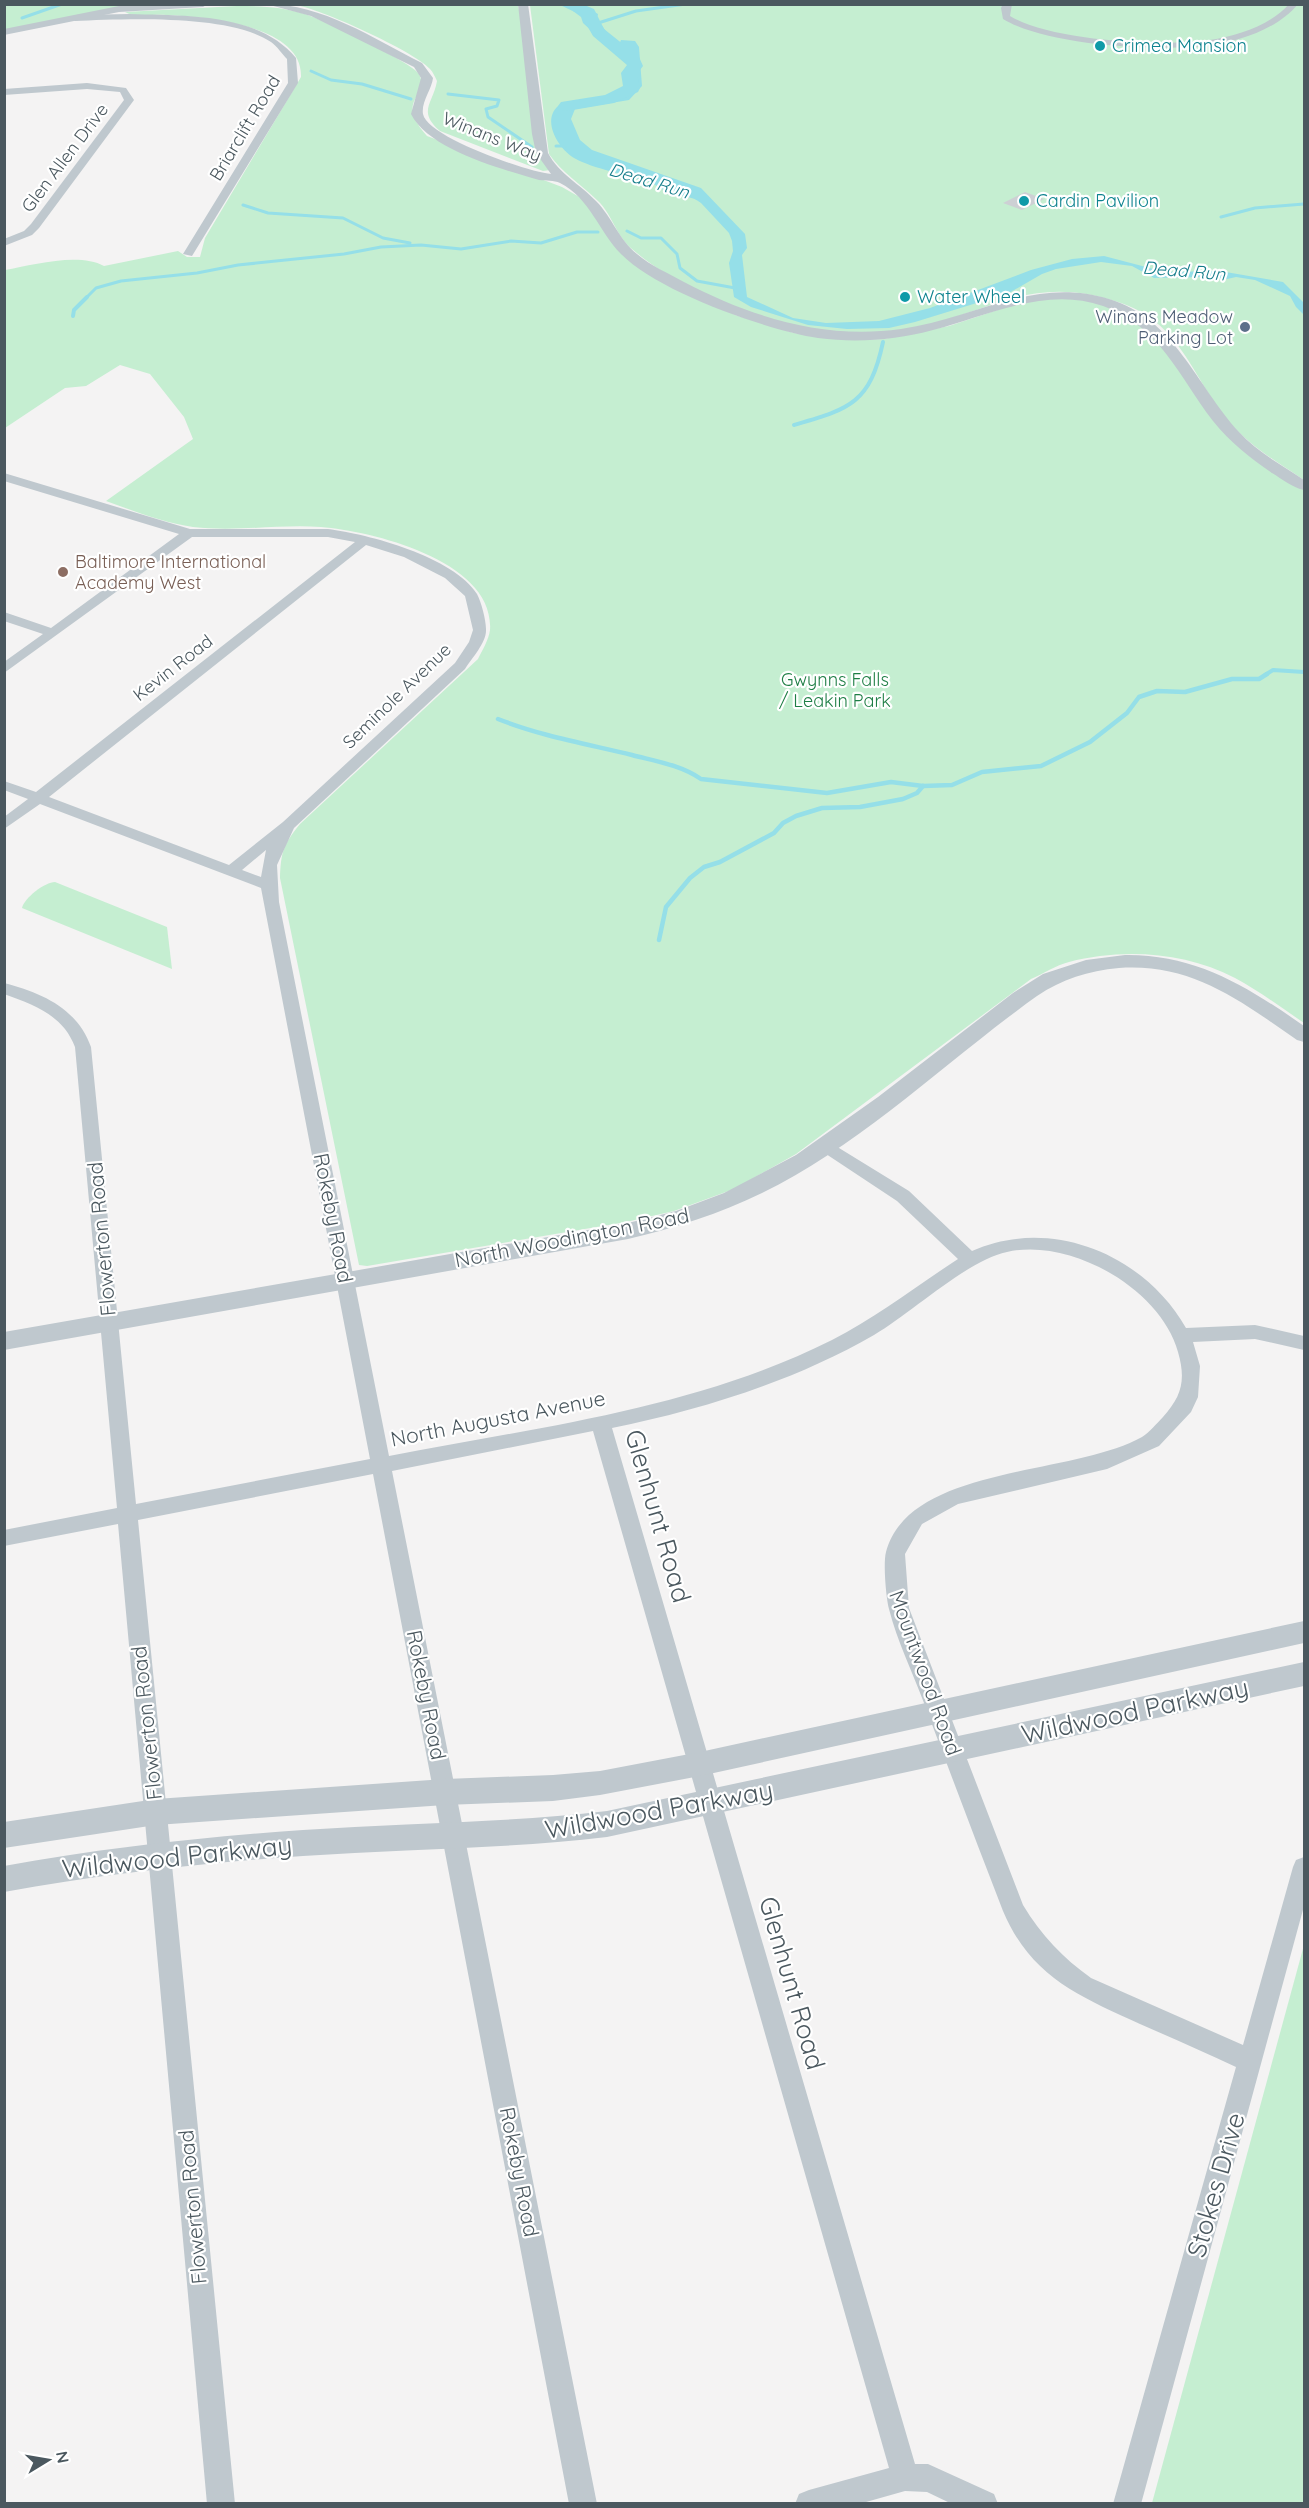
<svg xmlns="http://www.w3.org/2000/svg" width="1309" height="2508" viewBox="0 0 1309 2508" font-family="Quicksand,sans-serif">
	<rect width="100%" height="100%" fill="#f4f3f3"/>
	<!-- green -->
	<g fill="#c5eed1">
		<polygon points="4,5 133,5 5,30"/>
		<path d="M295 5H518L550 170 543 171 440 131C417 111 433 104 437 81 435 77 433 72 430 69 414 51 319 8 295 5Z"/>
		<path d="M530 5H1304V480C1277 462 1250 446 1229 422 1191 376 1181 322 1118 302 1027 272 988 316 903 330 817 345 697 305 632 249 616 236 612 214 598 201 581 184 562 173 549 154Z"/>
		<path d="M237 6C260 6 283 7 305 14 322 19 413 63 419 74 431 98 393 98 427 136L562 187 583 199 620 251 735 315 794 333 854 340 884 339 949 326 1022 302 1052 296 1099 302 1153 330 1244 450 1304 489V1023C1282 1008 1259 991 1235 978 1185 952 1123 948 1069 962 1056 965 1043 974 1031 979L796 1154 734 1189 674 1211 626 1222 367 1266 359 1265 280 878C281 852 283 845 300 824L478 659C482 651 489 639 490 630 495 561 372 531 321 527 279 524 236 532 193 527 164 523 134 511 106 501L193 439 184 417 150 374 120 365 86 386 65 388 5 428V270C32 265 79 252 104 266L178 251 187 257H200L205 238 301 77C303 24 203 17 166 15 154 14 135 18 125 12Z"/>
		<path d="M55 882 167 927 172 969 22 908C24 898 45 882 55 882Z"/>
		<polygon points="1304,1945 1304,2503 1152,2503"/>
	</g>
	<!-- water -->
	<path fill="#95dfe8" d="M561 5 585 7 598 14 597 18 611 39 619 45 621 40 635 41 639 47 642 86 629 100 575 109 571 119 580 140 592 150 701 188 745 234 747 248 742 255 747 297 793 318 826 323 879 321 930 308 1031 270 1072 259 1104 256 1165 272 1220 271 1283 282 1304 303V315L1296 307 1290 296 1255 280 1236 277 1227 279 1206 277 1154 278 1132 266 1101 262 1056 269 1042 274 1009 293 915 322 889 328 847 329 808 325 751 307 734 297 729 263 733 251 732 241 729 233 701 203C692 196 685 197 675 195 664 192 655 183 646 181 627 175 592 168 576 159 559 150 541 121 558 106 577 101 625 106 632 86L626 71 630 66 583 23 581 17 573 11 580 9Z"/>
	<g fill="none" stroke-linecap="round" stroke-linejoin="round">
		<!-- stream-far2 -->
		<g stroke="#95dfe8" stroke-width="3">
			<polyline points="22,18 62,4"/>
			<polyline points="595,24 636,11 686,4"/>
			<polyline points="311,71 331,80 362,84 411,99"/>
			<polyline points="448,94 499,100 497,106 486,109 488,117 532,147"/>
			<polyline points="556,146 565,146"/>
			<polyline points="243,205 268,213 343,218 383,238 410,243"/>
			<polyline points="1221,217 1255,208 1304,204"/>
			<polyline points="627,231 641,238 661,238 677,254 680,268 697,281 735,288"/>
			<polyline points="85,299 96,288 121,281 197,273 238,265 344,254 381,247 421,245 461,249 511,241 541,243 577,232 598,232"/>
		</g>
		<!-- stream-far1 -->
		<g stroke="#95dfe8" stroke-width="4">
			<polyline points="73,316 74,310 87,297"/>
			<path d="M794 425C849 409 870 404 883 342"/>
			<polyline points="1265,675 1273,670 1304,672"/>
		</g>
		<!-- stream -->
		<g stroke="#95dfe8" stroke-width="4.5">
			<path d="M498 719C541 736 587 744 632 755 655 761 681 765 701 779L827 793 891 782 923 786 952 785 982 772 1041 766 1090 742 1127 713 1139 697 1157 691 1185 692 1232 679H1259L1267 674"/>
			<polyline points="659,940 666,907 690,878 704,867 720,862 774,833 783,823 796,816 822,808 860,807 903,799 917,793 923,786"/>
		</g>
		<!-- river -->
		<polygon fill="#95dfe8" fill-rule="evenodd" points="558,4 582,4 594,9 604,29 639,57 643,66 637,74 640,88 638,92 614,103 567,111 561,110 558,106 561,102 605,95 623,86 621,73 627,65 593,36 581,15"/>
	</g>
	<!-- building -->
	<polygon fill="#cdd0d4" points="1025,192 1044,199 1022,210 1003,203"/>
	<g fill="none" stroke-linecap="round" stroke-linejoin="round">
		<!-- minor -->
		<g fill="#bfc8ce" fill-rule="evenodd">
			<path d="M1003 4H1012L1010 16C1051 41 1162 47 1210 40 1237 36 1271 25 1289 4H1298C1278 29 1238 42 1207 46 1155 51 1048 46 1003 19L1001 8Z"/>
			<path d="M130 14C184 16 258 12 296 58L298 83 192 256 183 254 288 83 287 59C282 54 277 46 271 42 229 14 126 19 75 21L71 18 75 15Z"/>
			<polygon points="87,83 126,88 134,100 39,228 32,235 4,246 4,239 24,231 31,224 124,100 120,92 87,89 4,95 4,89"/>
			<path d="M4 473 190 529H328C368 534 454 557 477 594 481 601 486 620 486 629 487 642 472 658 465 669L294 828 277 865 279 902 389 1456C538 1427 694 1409 832 1340 877 1317 915 1287 958 1259L897 1201 820 1150 817 1146 826 1140 909 1191 972 1251C1050 1216 1144 1254 1186 1328L1255 1325 1304 1336V1350L1255 1339 1193 1342 1200 1366 1198 1397 1191 1412 1159 1446 1107 1469 958 1504 922 1524 905 1554 909 1608 1023 1905C1041 1935 1063 1958 1091 1978L1243 2045 1293 1867 1296 1860 1304 1857V1906L1141 2504H1113L1236 2067C1204 2052 1172 2038 1140 2024 1079 1996 1031 1977 1003 1911 976 1842 950 1772 924 1703 913 1673 897 1641 889 1609 886 1598 883 1563 886 1552 909 1465 1073 1476 1142 1437 1150 1432 1156 1424 1163 1417 1182 1396 1186 1380 1178 1352 1161 1289 1070 1237 1007 1252 966 1261 913 1312 874 1335 794 1381 702 1410 612 1428L915 2464H928L994 2494 998 2504H952L927 2492 905 2491 859 2504H795L799 2494 809 2490 889 2468 593 1431 392 1471 597 2504H569L373 1474 138 1520 235 2504H207L118 1524 4 1546V1530L117 1508 75 1047C63 1015 34 1005 4 994V983C42 993 77 1008 91 1047L136 1504 370 1459 261 888 40 804 4 829V817L28 799 4 790V781L36 792 355 542 328 537H192L4 673V662L43 634 4 621V612L51 628 179 534 4 481ZM366 545 404 557 445 578 465 596 473 630 469 642 455 663 283 822 229 865 49 797ZM266 850 261 877 242 870Z"/>
		</g>
		<!-- tertiary -->
		<g fill="#bfc8ce" fill-rule="evenodd">
			<polygon points="208,4 203,7 119,12 4,35 4,29 119,6"/>
			<path d="M266 4C323 4 372 38 422 63L433 78C432 89 421 102 423 114 427 137 528 172 551 174L536 153 532 134 518 4H528L548 153C559 174 580 184 596 201 612 217 619 240 637 254 651 266 668 273 684 282 751 317 824 340 901 329 973 319 1034 276 1109 299 1175 319 1196 385 1239 432 1257 452 1282 465 1304 480V490C1293 488 1282 479 1272 473 1250 458 1230 442 1213 421 1179 377 1160 326 1103 306 1045 286 988 316 933 330 896 340 857 343 818 338 767 330 658 292 621 254 599 232 590 198 560 183 554 180 546 181 539 180 502 169 429 150 411 114L421 78 414 67 311 16Z"/>
			<path d="M1125 955C1196 954 1248 987 1304 1026V1042L1297 1040C1239 1000 1192 963 1119 968 1088 971 1062 979 1037 996 946 1061 863 1144 762 1193 719 1214 674 1228 628 1239L4 1350V1332L628 1223 676 1211 724 1193 796 1155 878 1097 1013 993 1043 974 1086 960Z"/>
			<polygon points="1304,1621 1304,1643 700,1776 600,1795 553,1801 445,1805 156,1825 4,1848 4,1822 156,1799 445,1779 553,1775 600,1771 700,1752"/>
			<path d="M1304 1662V1686L607 1837C506 1849 404 1849 303 1856 203 1863 103 1874 4 1892V1866C103 1848 203 1837 303 1830 404 1823 506 1823 607 1811Z"/>
		</g>
	</g>
	<!-- markers -->
	<g fill="#0f9aa8" stroke="#fff" stroke-width="2">
		<circle cx="1100" cy="46" r="6"/>
		<circle cx="1024" cy="201" r="6"/>
		<circle cx="905" cy="297" r="6"/>
	</g>
	<circle fill="#5c6f8a" stroke="#fff" stroke-width="2" cx="1245" cy="327" r="6"/>
	<circle fill="#8d6e63" stroke="#fff" stroke-width="2" cx="63" cy="572" r="6"/>
	<g text-anchor="middle" stroke-width="4.5" stroke-linejoin="round" paint-order="stroke">
		<!-- far-culture labels -->
		<g font-size="18" fill="#0d838f" stroke="#fff" text-anchor="start">
			<text x="1112" y="52">Crimea Mansion</text>
			<text x="1036" y="207">Cardin Pavilion</text>
			<text x="917" y="303">Water Wheel</text>
		</g>
		<!-- far-street labels -->
		<g font-size="18" fill="#4b585f" stroke="#fff">
			<text transform="translate(245 128) rotate(-59)" y="6">Briarclift Road</text>
			<text transform="translate(492 137) rotate(22)" y="6">Winans Way</text>
			<text transform="translate(65 158) rotate(-53)" y="6">Glen Allen Drive</text>
			<text transform="translate(173 668) rotate(-38)" y="6">Kevin Road</text>
			<text transform="translate(397 696) rotate(-44)" y="6">Seminole Avenue</text>
		</g>
		<!-- far-water labels -->
		<g font-size="18" font-style="italic" fill="#147c8a" stroke="#fff">
			<text transform="translate(649 181) rotate(17)" y="6">Dead Run</text>
			<text transform="translate(1184 271) rotate(5)" y="6">Dead Run</text>
		</g>
		<!-- far-service labels -->
		<g font-size="18" fill="#4e5e75" stroke="#fff" text-anchor="end">
			<text x="1233" y="323">Winans Meadow<tspan x="1233" dy="21">Parking Lot</tspan></text>
		</g>
		<!-- far-education labels -->
		<g font-size="18" fill="#785e54" stroke="#fff" text-anchor="start">
			<text x="75" y="568">Baltimore International<tspan x="75" dy="21">Academy West</tspan></text>
		</g>
		<!-- far-park labels -->
		<g font-size="18" fill="#1e7e45" stroke="#fff">
			<text x="835" y="686">Gwynns Falls<tspan x="835" dy="21">/ Leakin Park</tspan></text>
		</g>
		<!-- street labels -->
		<g font-size="21" fill="#4b585f" stroke="#fff">
			<text transform="translate(333 1218) rotate(79)" y="7">Rokeby Road</text>
			<text transform="translate(572 1238) rotate(-11)" y="7">North Woodington Road</text>
			<text transform="translate(102 1239) rotate(-95)" y="7">Flowerton Road</text>
			<text transform="translate(498 1419) rotate(-11)" y="7">North Augusta Avenue</text>
			<text transform="translate(925 1673) rotate(70)" y="7">Mountwood Road</text>
			<text transform="translate(426 1695) rotate(79)" y="7">Rokeby Road</text>
			<text transform="translate(147 1723) rotate(-96)" y="7">Flowerton Road</text>
			<text transform="translate(519 2172) rotate(79)" y="7">Rokeby Road</text>
			<text transform="translate(193 2207) rotate(-95)" y="7">Flowerton Road</text>
		</g>
		<!-- near-street labels -->
		<g font-size="26" fill="#4b585f" stroke="#fff">
			<text transform="translate(658 1516) rotate(74)" y="9">Glenhunt Road</text>
			<text transform="translate(1135 1711) rotate(-12)" y="9">Wildwood Parkway</text>
			<text transform="translate(659 1810) rotate(-10)" y="9">Wildwood Parkway</text>
			<text transform="translate(177 1857) rotate(-6)" y="9">Wildwood Parkway</text>
			<text transform="translate(792 1983) rotate(74)" y="9">Glenhunt Road</text>
			<text transform="translate(1216 2185) rotate(-74)" y="9">Stokes Drive</text>
		</g>
	</g>
	<!-- border -->
	<rect width="1309" height="2508" fill="none" stroke="#4b585f" stroke-width="12"/>
	<!-- north arrow -->
	<g transform="translate(48 2460) rotate(79)" stroke="#ffffff" stroke-width="4.5" paint-order="stroke">
	<path d="M0-4.5L10 22L0 15L-10 22Z" fill="#4b585f"/>
	<text y="-9" font-size="16" font-weight="bold" text-anchor="middle" fill="#4b585f">N</text>
	</g>
</svg>
